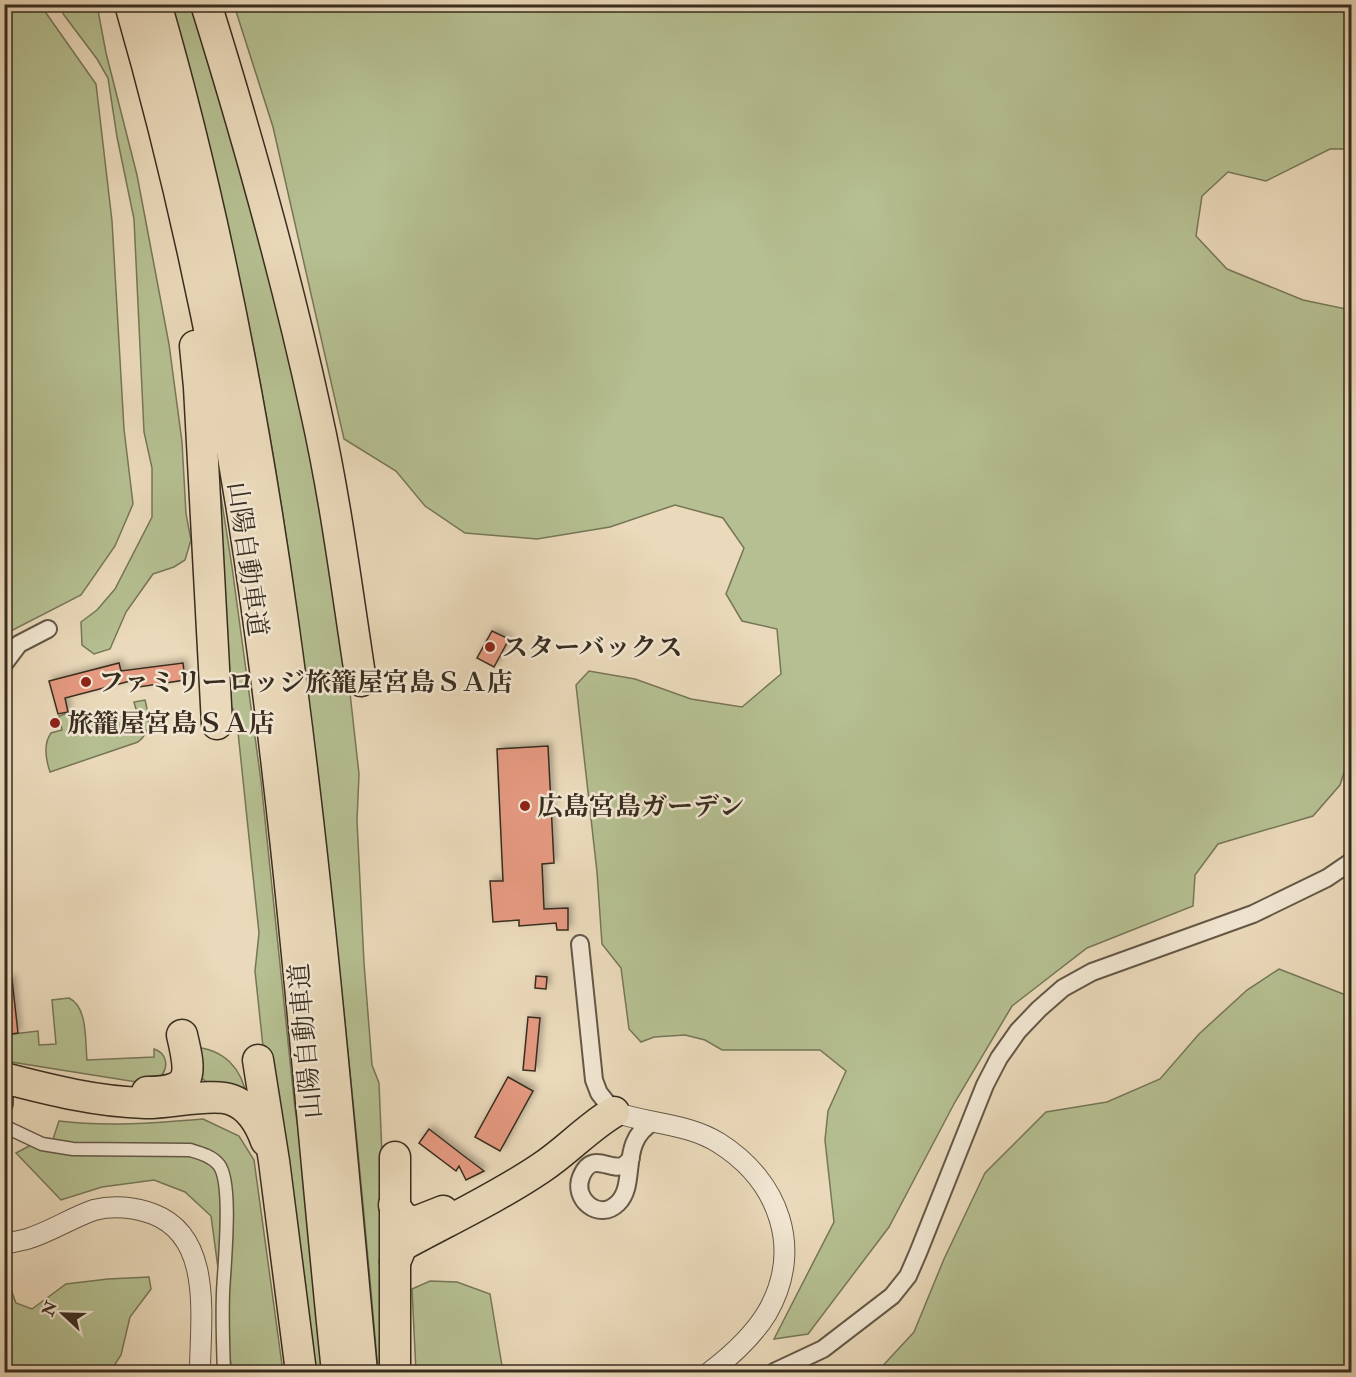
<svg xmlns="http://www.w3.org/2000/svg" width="1356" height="1377" viewBox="0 0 1356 1377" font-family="'IM FELL Double Pica','Noto Serif JP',serif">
	<defs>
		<filter id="shadow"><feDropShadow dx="3.5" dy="-3.5" stdDeviation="3" flood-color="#0004"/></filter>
	</defs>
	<rect width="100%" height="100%" fill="#ead9ba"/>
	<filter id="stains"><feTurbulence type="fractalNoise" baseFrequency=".00333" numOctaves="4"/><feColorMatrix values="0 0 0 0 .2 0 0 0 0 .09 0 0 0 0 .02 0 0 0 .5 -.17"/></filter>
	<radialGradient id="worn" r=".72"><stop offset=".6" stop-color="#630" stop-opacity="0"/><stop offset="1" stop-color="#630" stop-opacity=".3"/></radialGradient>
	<!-- green -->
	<g fill="#b5bf91" stroke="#767658" stroke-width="1.5">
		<polygon points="5,4 42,5 46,13 96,84 112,221 124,429 133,504 115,546 81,595 5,634"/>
		<polygon points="59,5 97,5 106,53 137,175 169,344 182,442 186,514 191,540 185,560 174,567 153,574 126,612 110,649 94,654 82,645 81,622 97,610 115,589 152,517 152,468 144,432 134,219 117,137 108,78 97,59 64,15"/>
		<path d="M171 5H195L225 97 321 478 350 693 359 774 357 821 364 963 372 1065 379 1083 391 1372H378C363 1194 345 1016 325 839 305 664 283 488 247 316 226 211 199 107 171 5Z"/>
		<polygon points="234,5 1351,5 1351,149 1330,149 1266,181 1228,172 1202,196 1196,236 1227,269 1303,300 1351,310 1352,748 1340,785 1313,816 1218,844 1195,875 1193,906 1087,948 1012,1006 955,1102 889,1227 808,1334 774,1339 834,1222 825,1140 828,1111 846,1071 820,1050 722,1050 705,1040 685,1035 654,1037 641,1042 629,1029 621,968 602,944 597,872 576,685 589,671 635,679 691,699 742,707 781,674 777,629 742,621 726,594 744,548 723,518 675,505 610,527 537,539 465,533 425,506 396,471 344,439 273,127"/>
		<polygon points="218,477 232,567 261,781 295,1109 305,1170 323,1372 307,1372 264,1056 255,971 259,933 236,713 225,699"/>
		<path d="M145 700C149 717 153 730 138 742L50 772C46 760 43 744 51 733L62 730 59 716 68 713 72 728 137 713 134 702Z"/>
		<polygon points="1279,969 1351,997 1351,1372 877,1372 914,1332 944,1259 985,1173 1046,1112 1107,1102 1160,1079 1199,1034 1247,990"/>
		<path d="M69 998C88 1007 85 1041 87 1060L154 1057V1049C166 1053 169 1065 162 1075 159 1078 152 1081 149 1084L5 1061 4 1035 38 1031 39 1045 56 1044 52 1000Z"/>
		<path d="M193 1047C224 1049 242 1068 247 1098 232 1093 204 1087 197 1071 194 1064 194 1054 193 1047Z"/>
		<path d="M203 1119 239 1136 254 1160 283 1372H232L211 1216 185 1192 154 1180 102 1187 61 1200 16 1153 29 1146 50 1148 59 1121C107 1127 155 1123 203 1119Z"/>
		<polygon points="5,1274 16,1303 32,1309 66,1284 108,1279 149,1277 151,1289 130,1317 121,1355 110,1372 5,1372"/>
		<polygon points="430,1281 457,1282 490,1294 503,1372 416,1372 412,1289"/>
	</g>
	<!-- building -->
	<g fill="#e49980" stroke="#382d1f" stroke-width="1.5" filter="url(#shadow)">
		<polygon points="492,631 509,639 494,667 477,658"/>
		<polygon points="119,663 121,671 183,663 185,680 139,687 138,679 65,698 68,712 58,714 49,681"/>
		<polygon points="548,746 554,863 542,864 544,909 568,908 568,930 557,930 556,923 519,926 519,920 493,922 490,881 503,881 497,749"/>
		<polygon points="536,976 547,977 546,989 535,988"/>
		<polygon points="4,979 12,979 18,1033 4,1035"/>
		<polygon points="528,1017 540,1018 535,1071 523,1070"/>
		<polygon points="508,1077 533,1091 500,1151 475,1137"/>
		<polygon points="429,1129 464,1156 484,1171 466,1180 459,1166 456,1171 419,1143"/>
	</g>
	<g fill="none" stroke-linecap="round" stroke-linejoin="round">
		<defs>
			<path id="pedestrian" d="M6 1127 42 1144 73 1149 190 1150C200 1153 212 1156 219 1165 233 1183 224 1267 223 1293 222 1320 223 1346 224 1372"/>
			<g id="minor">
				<polyline points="4,664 19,644 48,629"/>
				<polyline points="580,944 594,1080 599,1093 614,1112"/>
				<polyline points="4,1090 4,1104"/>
				<path d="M631 1158C629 1161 627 1163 624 1165 611 1173 592 1149 581 1177 572 1199 599 1222 618 1203 638 1183 618 1142 653 1122"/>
				<polyline points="774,1372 823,1349 892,1296 908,1276 918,1253 985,1085 999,1058 1018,1031 1039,1009 1063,988 1092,972 1253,914 1327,878 1352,861"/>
			</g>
			<g id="tertiary">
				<path d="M614 1112C648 1124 687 1123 719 1143 779 1181 804 1249 767 1313 753 1336 731 1356 710 1372"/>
				<path d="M4 1244C12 1242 20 1241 27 1239 50 1232 71 1218 94 1210 113 1205 135 1207 153 1214 214 1237 200 1320 200 1372"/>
			</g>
			<g id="motorway">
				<path d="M130 4C182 185 221 370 249 555 290 826 309 1100 337 1372"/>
				<path d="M156 4C285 449 319 914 362 1372"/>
				<path d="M206 4C248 139 286 274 316 412 336 501 347 591 361 681"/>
				<polyline points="195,346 199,387 217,724"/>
				<polyline points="258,1060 274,1161 301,1372"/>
				<path d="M4 1078C50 1090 98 1102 145 1103 168 1104 213 1092 232 1100 251 1107 260 1124 266 1141"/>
				<path d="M147 1092C195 1092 191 1073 182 1035"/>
				<polyline points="395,1157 395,1372"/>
				<polyline points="394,1205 403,1218 415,1222 443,1211"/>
				<path d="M395 1262 401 1248 405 1244C451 1219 498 1197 541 1168 567 1151 587 1128 614 1112"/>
			</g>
		</defs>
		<!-- pedestrian casing -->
		<use href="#pedestrian" stroke="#645846" stroke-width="15"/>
		<!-- minor casing -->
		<use href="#minor" stroke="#645846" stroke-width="20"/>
		<!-- tertiary casing -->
		<use href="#tertiary" stroke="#645846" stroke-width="22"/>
		<!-- motorway casing -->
		<use href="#motorway" stroke="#382d1f" stroke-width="33"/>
		<!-- pedestrian -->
		<use href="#pedestrian" stroke="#f1e6d2" stroke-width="12"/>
		<!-- minor -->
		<use href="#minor" stroke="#f1e6d2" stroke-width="16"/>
		<!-- tertiary -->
		<use href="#tertiary" stroke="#f1e6d2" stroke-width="20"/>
		<!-- motorway -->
		<use href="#motorway" stroke="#ead9ba" stroke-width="30"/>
	</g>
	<!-- markers -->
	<g fill="#8f2418" stroke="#f1e6d2" stroke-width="2">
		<circle cx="490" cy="647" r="6"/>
		<circle cx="86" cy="682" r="6"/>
		<circle cx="55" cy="723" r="6"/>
		<circle cx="525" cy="806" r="6"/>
	</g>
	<g text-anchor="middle" stroke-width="5" stroke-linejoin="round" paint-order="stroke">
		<!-- street labels -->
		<g font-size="26" fill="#382d1f" stroke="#f1e6d2">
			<text transform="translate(248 559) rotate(82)" y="9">山陽自動車道</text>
			<text transform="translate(305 1041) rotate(-95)" y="9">山陽自動車道</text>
		</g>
		<!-- poi labels -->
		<g font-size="26" font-weight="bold" fill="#382d1f" stroke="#f1e6d2" text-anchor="start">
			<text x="502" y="656">スターバックス</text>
			<text x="98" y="691">ファミリーロッジ旅籠屋宮島ＳＡ店</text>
			<text x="67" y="732">旅籠屋宮島ＳＡ店</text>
			<text x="537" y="815">広島宮島ガーデン</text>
		</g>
	</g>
	<!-- margin -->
	<rect width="1356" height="1377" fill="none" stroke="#ead9ba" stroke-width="24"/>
	<rect x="6" y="6" width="1344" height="1365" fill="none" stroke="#382d1f" stroke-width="3"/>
	<rect x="12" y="12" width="1332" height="1353" fill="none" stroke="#382d1f" stroke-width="1.5"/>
	<!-- north arrow -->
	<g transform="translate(63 1314) rotate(292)" stroke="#f1e6d2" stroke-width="4.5" paint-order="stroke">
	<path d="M0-4.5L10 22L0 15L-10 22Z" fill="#382d1f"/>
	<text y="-9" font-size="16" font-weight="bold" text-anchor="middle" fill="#382d1f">N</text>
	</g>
	<rect width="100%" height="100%" filter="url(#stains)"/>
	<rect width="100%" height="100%" fill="url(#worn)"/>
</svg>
